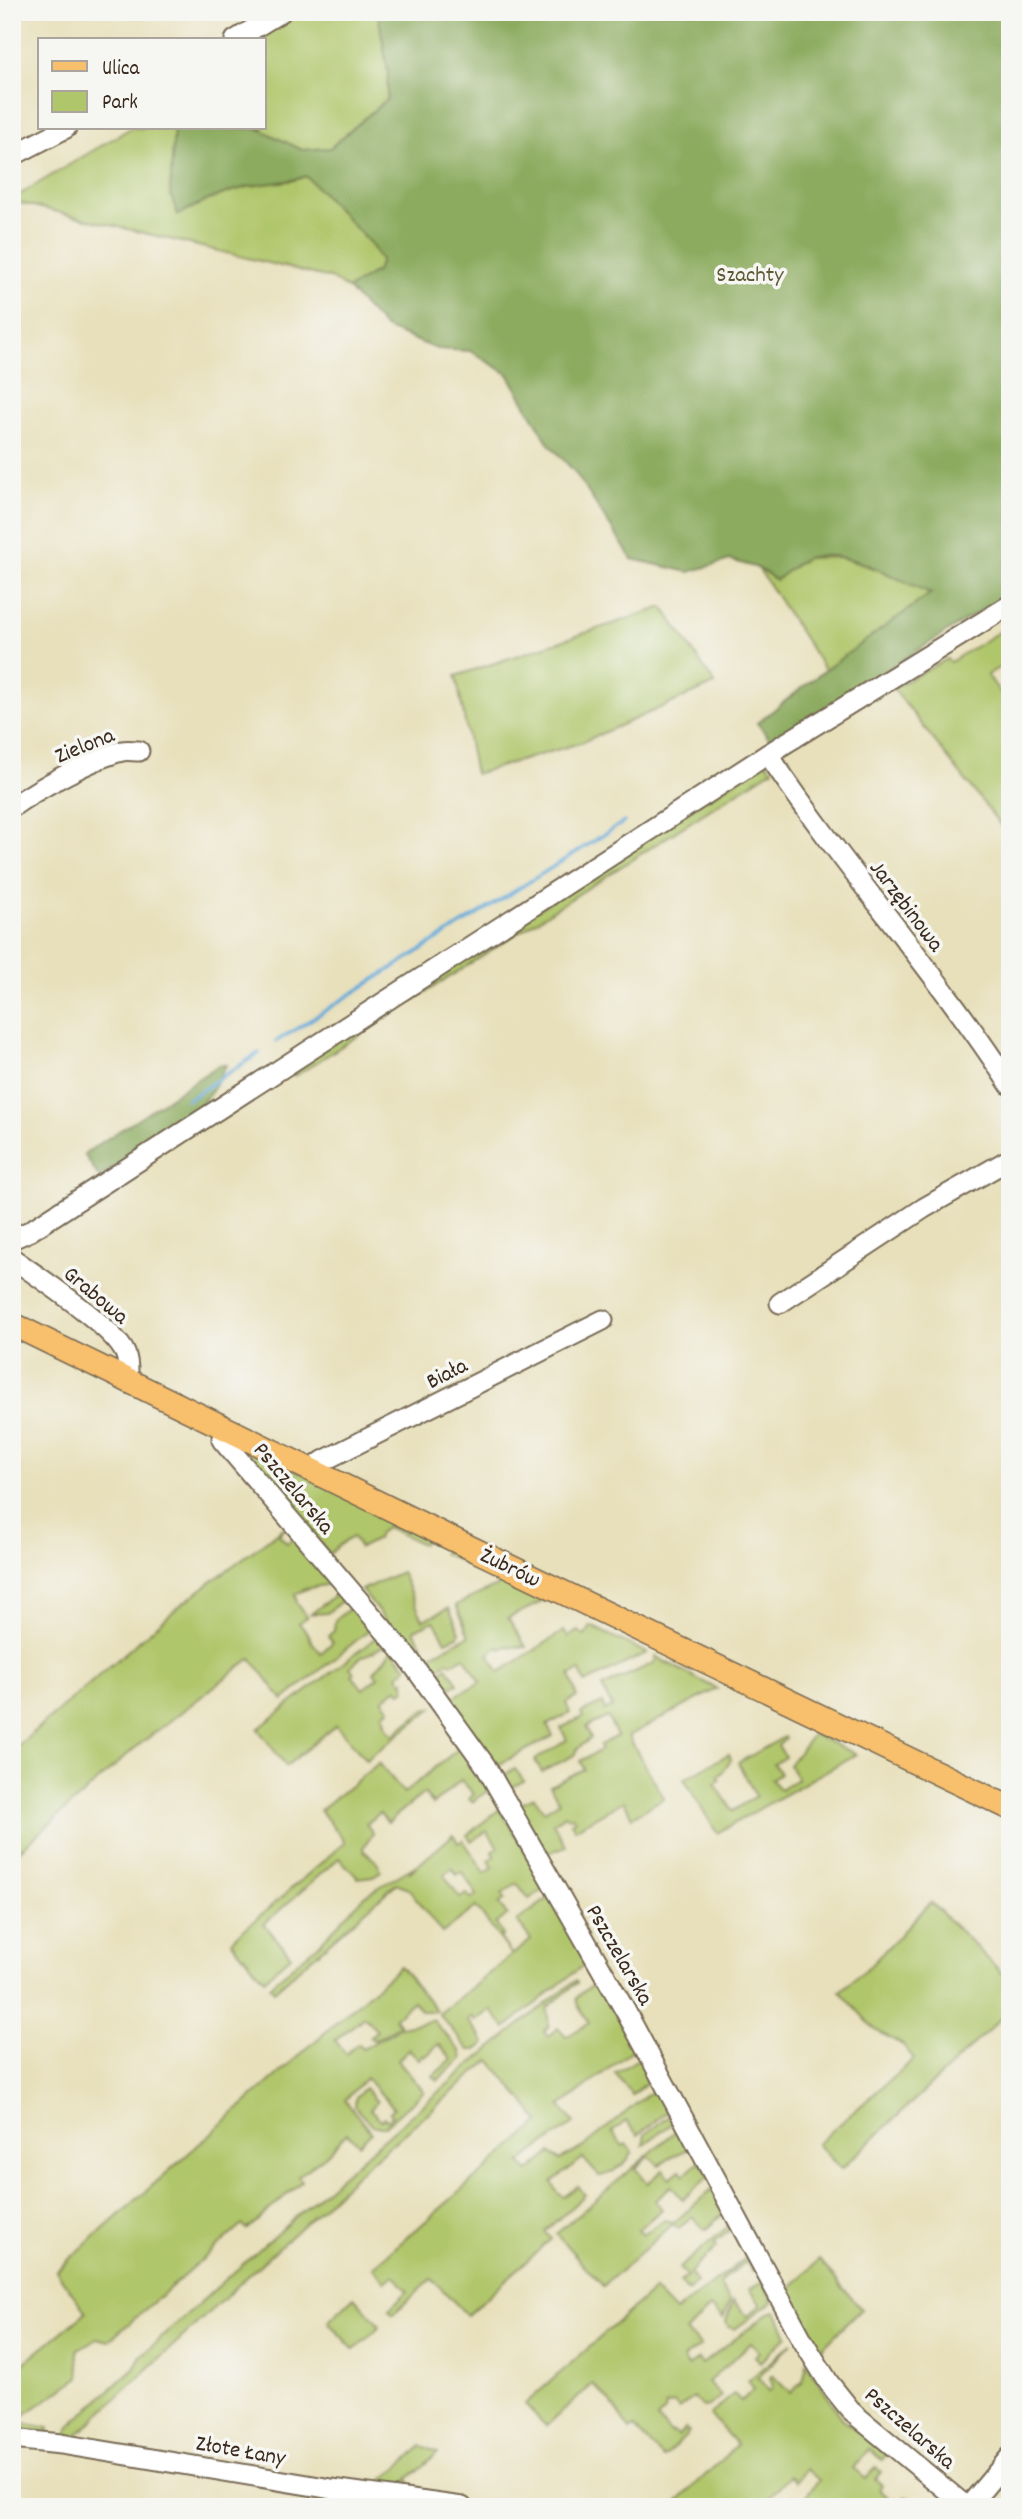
<svg xmlns="http://www.w3.org/2000/svg" width="1022" height="2519" viewBox="0 0 1022 2519" font-family="Dekko,sans-serif">
	<rect width="100%" height="100%" fill="#f6f6f2"/>
	<filter id="ink" filterUnits="userSpaceOnUse"><feTurbulence type="fractalNoise" baseFrequency=".0143" numOctaves="2"/><feDisplacementMap in="SourceGraphic" scale="14" xChannelSelector="R" yChannelSelector="G"/><feConvolveMatrix kernelMatrix="1 2 1 2 8 2 1 2 1" color-interpolation-filters="sRGB"/></filter>
	<filter id="wash" filterUnits="userSpaceOnUse"><feTurbulence type="fractalNoise" baseFrequency=".00686" numOctaves="4" result="noise"/><feDisplacementMap in="SourceGraphic" scale="28" xChannelSelector="R" yChannelSelector="G"/><feGaussianBlur stdDeviation="1.57" result="paint"/><feColorMatrix in="noise" values="0 0 0 0 0 0 0 0 0 0 0 0 0 0 0 0 0 1.4 0 .05"/><feComposite in="paint" operator="in"/></filter>
	<g filter="url(#wash)">
		<rect width="100%" height="100%" fill="#e8e0bb"/>
		<!-- green -->
		<g fill="#b0c66b" stroke="#767844" stroke-width="2" fill-rule="evenodd">
			<polygon points="276,12 378,12 388,73 387,99 330,148 302,150 257,128 264,128 264,40 228,40"/>
			<path d="M131 128H174L170 193 178 215C202 202 230 190 257 185 275 182 289 183 306 176L369 242 381 260 377 271 348 289 330 278 12 201V199Z"/>
			<polygon points="839,557 879,570 932,594 825,670 758,568 776,579 806,558"/>
			<polygon points="663,607 715,684 580,743 475,774 456,676"/>
			<polygon points="1010,625 1010,661 987,675 1010,705 1010,726 1007,728 1010,731 1010,837 893,688 947,659 950,662"/>
			<polygon points="765,761 773,769 295,1076 292,1070"/>
			<polygon points="241,1444 431,1536 422,1544 387,1527 379,1533 377,1539 360,1548 353,1537 340,1544 330,1554 239,1453"/>
			<polygon points="285,1527 279,1535 287,1543 295,1538 334,1583 306,1589 295,1594 297,1603 307,1617 299,1623 310,1637 309,1638 321,1653 333,1642 328,1636 334,1631 335,1620 354,1605 370,1625 368,1631 283,1700 251,1658 135,1748 12,1857 12,1751 184,1602"/>
			<polygon points="445,1542 549,1597 544,1601 508,1618 526,1647 506,1646 501,1649 499,1647 488,1654 500,1672 564,1631 568,1637 578,1631 585,1636 591,1626 647,1653 585,1683 580,1671 570,1675 577,1697 566,1703 570,1713 547,1725 553,1736 494,1767 448,1700 481,1682 464,1656 451,1664 448,1661 429,1674 419,1661 469,1636 456,1605 503,1583 520,1590 443,1553"/>
			<polygon points="401,1572 423,1620 449,1608 460,1632 458,1636 446,1641 434,1621 414,1630 423,1648 412,1653 361,1590"/>
			<polygon points="341,1590 346,1597 327,1613 311,1614"/>
			<polygon points="378,1636 386,1643 384,1646 360,1658 350,1667 354,1673 352,1675 363,1689 378,1677 374,1672 392,1650 407,1667 398,1676 403,1682 405,1680 405,1689 401,1692 397,1688 383,1700 390,1709 384,1714 387,1728 393,1735 425,1709 432,1708 366,1760 336,1725 286,1766 258,1729"/>
			<polygon points="656,1657 717,1689 628,1736 664,1798 632,1817 624,1801 575,1829 571,1823 575,1820 572,1816 568,1818 565,1815 553,1823 566,1846 546,1854 518,1805 534,1797 544,1811 559,1802 550,1786 584,1769 580,1761 601,1750 600,1745 617,1736 608,1717 586,1727 591,1738 577,1749 576,1754 542,1772 535,1760 567,1740 561,1728 583,1717 581,1713 602,1703 605,1710 612,1707 602,1687 654,1663"/>
			<polygon points="447,1667 458,1683 442,1691 431,1678"/>
			<polygon points="813,1734 856,1754 717,1833 684,1779 729,1754 731,1759 723,1772 718,1776 720,1780 715,1784 733,1811 756,1796 738,1763 784,1737 786,1739 778,1745 785,1757 774,1764 780,1773 771,1779 781,1790 798,1779 789,1765"/>
			<polygon points="463,1745 489,1790 472,1802 469,1799 474,1794 461,1780 433,1804 424,1793 388,1822 380,1813 366,1824 373,1833 363,1847 364,1851 378,1863 381,1871 373,1876 358,1878 339,1858 264,1924 291,1956 264,1979 231,1941 345,1842 320,1810 379,1763 404,1793"/>
			<polygon points="515,1769 524,1781 508,1789 500,1777"/>
			<path d="M500 1809 547 1887 529 1899 517 1883 502 1894 505 1899 499 1904 507 1915 496 1924 503 1935 500 1938 512 1955 531 1940 517 1921 552 1896 588 1958 586 1963 505 2028 491 2010 475 2021 472 2016 468 2020 485 2043 476 2050H469L439 2014 512 1955 476 1907 442 1933 409 1890 397 1883 274 1991 270 1986 317 1946 366 1895 415 1866 409 1873 453 1835 458 1843 463 1840 485 1873 493 1868 489 1860 495 1856 492 1852 498 1847 487 1831 471 1841 467 1835ZM452 1868 457 1875 462 1872 477 1895 471 1899 467 1894 460 1898 444 1875Z"/>
			<polygon points="931,1902 1006,1977 1010,1974 1010,2010 841,2169 817,2144 914,2059 903,2045 875,2030 840,1991 872,1964"/>
			<polygon points="400,1966 437,2011 422,2011 413,2001 394,2018 400,2025 374,2040 370,2037 377,2031 364,2017 335,2040 346,2054 358,2044 363,2049 401,2027 433,2020 460,2051 462,2059 438,2080 433,2076 452,2059 439,2044 425,2057 423,2055 419,2059 409,2049 398,2060 424,2092 385,2126 372,2126 355,2107 356,2097 365,2088 377,2102 370,2109 381,2120 385,2117 388,2120 392,2116 390,2112 394,2108 366,2078 345,2100 371,2133 359,2144 347,2133 326,2155 298,2176 302,2181 247,2230 242,2225 109,2341 97,2338 77,2350 80,2377 24,2415 22,2423 49,2428 48,2434 12,2428 12,2373 86,2312 56,2271"/>
			<path d="M575 1981 577 1983 547 2008 549 2026 544 2031 548 2036 558 2028 566 2037 589 2023C572 1996 570 2000 598 1982L635 2048 561 2106 574 2123C556 2137 537 2147 520 2163L528 2172 551 2153 560 2160 581 2149 658 2086 670 2109 638 2135 626 2121 612 2132 623 2146 626 2144 633 2152C627 2163 611 2175 599 2176L583 2158 552 2182 558 2193 564 2197 578 2186 585 2195 545 2231 551 2239 467 2315 432 2279 393 2314 389 2309 408 2291 394 2275 385 2282 373 2267 540 2122 490 2060 366 2166 74 2438 67 2437 68 2430 75 2421 134 2368 141 2356C283 2228 423 2099 575 1981Z"/>
			<polygon points="640,2058 652,2078 632,2095 615,2073"/>
			<polygon points="673,2113 675,2117 673,2123 643,2145 645,2134"/>
			<polygon points="678,2129 683,2131 693,2147 673,2156 659,2165 649,2156 636,2168 648,2183 663,2170 670,2178 680,2170 684,2175 700,2161 709,2176 683,2199 671,2186 655,2200 662,2209 638,2230 643,2235 664,2220 675,2222 713,2188 726,2211 705,2230 692,2216 678,2229 673,2224 603,2286 556,2234"/>
			<polygon points="732,2223 734,2227 714,2243 717,2247 690,2273 696,2283 688,2291 680,2282 687,2276 679,2268"/>
			<polygon points="747,2257 751,2258 757,2270 752,2272 746,2262 725,2277 720,2285 730,2301 723,2318 710,2307 686,2332 701,2346 683,2359 688,2366 698,2359 702,2364 769,2313 776,2311 787,2336 760,2362 755,2356 759,2352 751,2343 708,2382 721,2396 709,2406 703,2407 693,2397 679,2409 674,2403 666,2405 665,2411 657,2419 671,2433 673,2432 678,2436 685,2429 689,2433 663,2458 634,2427 630,2430 609,2400 593,2384 546,2426 525,2404 654,2290 675,2312"/>
			<polygon points="819,2260 861,2309 819,2351 788,2290"/>
			<polygon points="763,2282 773,2301 735,2329 728,2327 726,2322 733,2301 747,2316 761,2305 749,2289"/>
			<polygon points="354,2297 380,2326 354,2350 328,2322"/>
			<polygon points="792,2343 758,2378 769,2391 773,2388 770,2378 772,2375 790,2393 802,2382 806,2363 842,2418 886,2455 882,2460 869,2449 853,2468 866,2479 876,2467 881,2472 875,2479 882,2485 879,2489 897,2505 905,2497 925,2504 923,2507 788,2507 792,2502 793,2496 803,2499 819,2480 806,2469 796,2481 790,2476 768,2499 775,2507 672,2507 737,2445 710,2415 734,2394 741,2401 754,2389 748,2381"/>
			<polygon points="422,2446 438,2453 407,2480 410,2482 404,2492 374,2488"/>
		</g>
		<!-- forest -->
		<g fill="#8cab5f" stroke="#646a3e" stroke-width="2">
			<path d="M378 12H1010V592L772 742 757 723 825 670 931 593C893 579 849 547 807 558 797 561 785 574 776 580L758 568 730 560 689 572 632 559 574 471 549 444 508 374 470 351 437 349 385 328 348 289 377 271 381 260 369 242 306 176C289 183 274 182 257 185 230 190 201 202 178 215L170 193 174 128H257L302 150 330 148 387 99 388 73Z"/>
			<polygon points="219,1065 226,1065 212,1091 191,1117 99,1177 84,1154"/>
		</g>
		<g fill="none" stroke-linecap="round" stroke-linejoin="round">
			<!-- stream -->
			<g stroke="#62a9d9" stroke-width="3.5">
				<polyline points="277,1041 624,822"/>
				<polyline points="187,1100 259,1053"/>
			</g>
		</g>
	</g>
	<g filter="url(#ink)">
		<g fill="none" stroke-linecap="round" stroke-linejoin="round">
			<defs>
				<g id="minor">
					<polyline points="235,40 281,12"/>
					<polyline points="12,156 66,128"/>
					<path d="M768 754C844 868 935 970 1010 1085"/>
					<path d="M12 807C37 789 93 758 122 751 127 750 133 751 139 751"/>
					<polyline points="12,1239 30,1231 768,754 1010,605"/>
					<path d="M12 1258C38 1277 113 1326 125 1353 129 1362 128 1371 128 1380"/>
					<polyline points="780,1303 924,1208 1010,1159"/>
					<polyline points="223,1428 222,1440 408,1658 485,1765 626,2012 803,2341 829,2383 853,2413 967,2507"/>
					<polyline points="311,1470 323,1461 603,1320"/>
					<polyline points="12,2439 61,2444 332,2489 462,2507"/>
					<polyline points="968,2507 1010,2457"/>
				</g>
				<polyline id="major" points="12,1324 442,1534 1010,1808"/>
			</defs>
			<!-- minor casing -->
			<use href="#minor" stroke="#786a55" stroke-width="23"/>
			<!-- major casing -->
			<use href="#major" stroke="#786a55" stroke-width="26"/>
			<!-- minor -->
			<use href="#minor" stroke="#fff" stroke-width="19"/>
			<!-- major -->
			<use href="#major" stroke="#f8bf6c" stroke-width="23"/>
		</g>
	</g>
	<g text-anchor="middle" stroke-width="7" stroke-linejoin="round" paint-order="stroke">
		<!-- park labels -->
		<g font-size="23" fill="#5e5935" stroke="#f6f6f2">
			<text x="750" y="281">Szachty</text>
		</g>
		<!-- street labels -->
		<g font-size="23" fill="#3b2a1e" stroke="#f6f6f2">
			<text transform="translate(84 744) rotate(-22)" y="8">Zielona</text>
			<text transform="translate(908 905) rotate(53)" y="8">Jarzębinowa</text>
			<text transform="translate(97 1294) rotate(40)" y="8">Grabowa</text>
			<text transform="translate(446 1372) rotate(-27)" y="8">Biała</text>
			<text transform="translate(295 1487) rotate(50)" y="8">Pszczelarska</text>
			<text transform="translate(511 1566) rotate(26)" y="8">Żubrów</text>
			<text transform="translate(621 1954) rotate(60)" y="8">Pszczelarska</text>
			<text transform="translate(911 2427) rotate(41)" y="8">Pszczelarska</text>
			<text transform="translate(241 2449) rotate(10)" y="8">Złote Łany</text>
		</g>
	</g>
	<!-- margin -->
	<rect width="1022" height="2519" fill="none" stroke="#f6f6f2" stroke-width="42"/>
	<!-- legend -->
	<rect x="38" y="38" width="228" height="91" fill="#f6f6f2" stroke="#aba49d" stroke-width="2"/>
	<rect x="52" y="61" width="35" height="10" fill="#f8bf6c" stroke="#aba49d" stroke-width="2"/>
	<text x="102" y="74" font-size="21" fill="#3b2a1e">Ulica</text>
	<rect x="52" y="91" width="35" height="21" fill="#b0c66b" stroke="#aba49d" stroke-width="2"/>
	<text x="102" y="108" font-size="21" fill="#3b2a1e">Park</text>
</svg>
